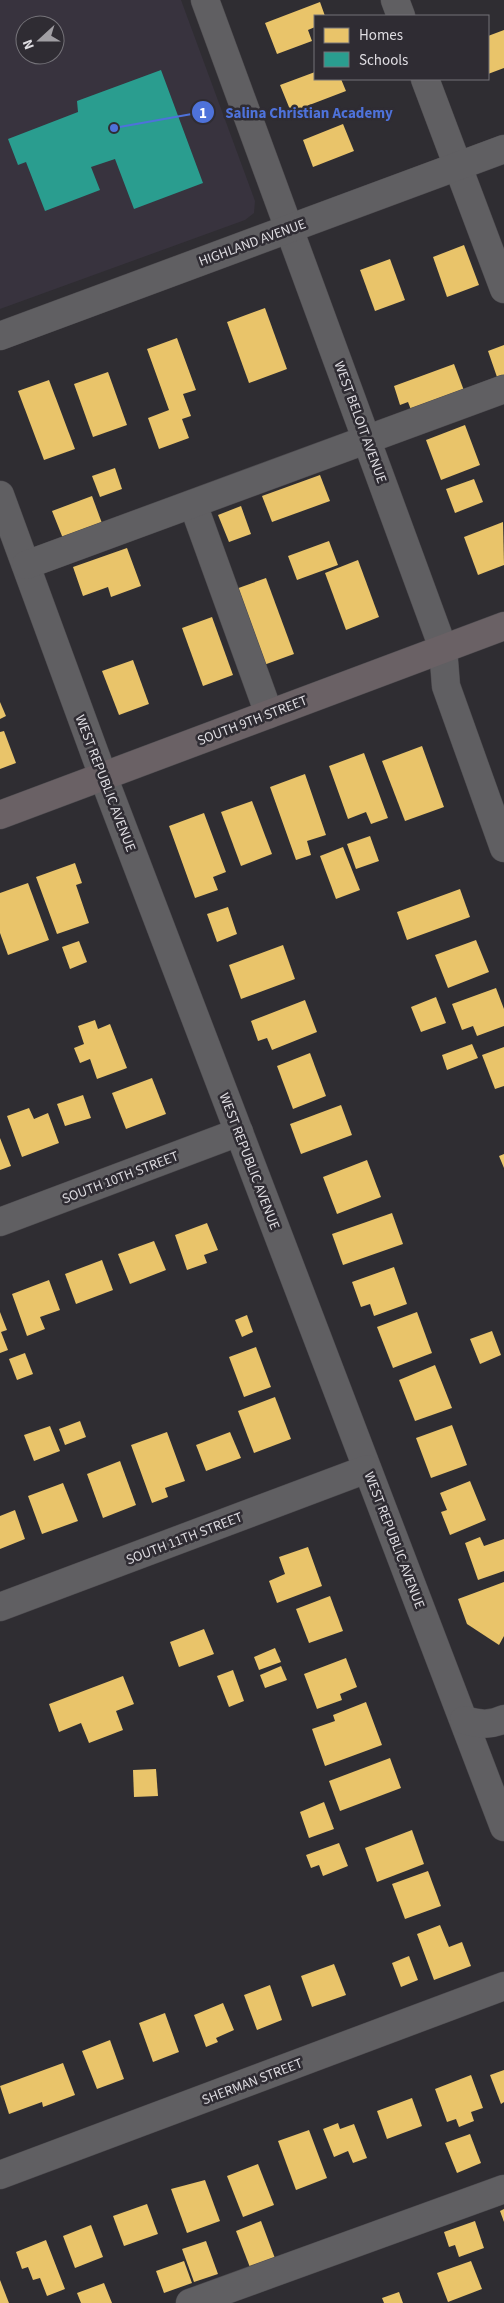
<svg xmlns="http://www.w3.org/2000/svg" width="504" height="2303" viewBox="0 0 504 2303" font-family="'Source Sans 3',sans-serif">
	<rect width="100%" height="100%" fill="#2f2d32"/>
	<!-- built -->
	<path fill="#38333e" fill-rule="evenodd" d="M0 0H181L255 201 254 213 245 220 0 309ZM25 25H55V55H25Z"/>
	<!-- homes -->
	<g fill="#e9c46a">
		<polygon points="320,2 325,16 315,16 315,27 308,30 312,41 277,54 265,23"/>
		<polygon points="504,30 504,68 488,74 488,36"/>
		<polygon points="315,72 315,79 341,79 346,91 291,112 280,85"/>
		<polygon points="343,124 354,151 313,167 303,140"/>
		<polygon points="464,245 479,285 447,297 433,257"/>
		<polygon points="390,259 405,300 375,311 360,270"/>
		<polygon points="265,308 287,369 249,383 227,322"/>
		<polygon points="177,338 196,390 183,394 191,416 182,419 189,438 159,449 148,418 169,410 147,349"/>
		<polygon points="504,345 504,375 497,377 488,351"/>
		<polygon points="454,364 466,396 413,415 408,402 400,405 394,386"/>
		<polygon points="108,372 127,425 93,437 74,384"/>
		<polygon points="49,380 75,449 44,460 18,391"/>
		<polygon points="465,425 480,465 441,480 426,440"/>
		<polygon points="115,468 122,489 100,497 92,476"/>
		<polygon points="320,475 330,501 272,522 262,496"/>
		<polygon points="474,479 483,502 455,513 446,489"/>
		<polygon points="92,496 103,526 64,541 52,511"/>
		<polygon points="241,506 251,534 229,542 218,515"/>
		<polygon points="503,522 504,565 478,575 464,537"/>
		<polygon points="329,541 338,565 297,580 288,556"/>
		<polygon points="127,548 141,586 111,597 108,587 83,596 73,567"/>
		<polygon points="358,560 379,617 346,630 325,573"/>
		<polygon points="266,578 294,654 261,666 233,590"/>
		<polygon points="212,617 233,675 203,686 182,628"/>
		<polygon points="133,660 149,704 119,715 102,671"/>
		<polygon points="0,702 6,716 0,719"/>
		<polygon points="4,731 16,763 0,769 0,732"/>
		<polygon points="422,746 444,807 405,821 382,761"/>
		<polygon points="364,753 388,818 371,824 366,812 348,819 329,766"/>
		<polygon points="305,774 326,835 307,841 311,855 296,860 270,787"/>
		<polygon points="252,801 272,854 241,866 221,812"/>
		<polygon points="204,813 226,872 213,877 218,890 195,898 169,826"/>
		<polygon points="370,836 379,861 356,869 347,844"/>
		<polygon points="343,847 360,890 336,899 320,856"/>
		<polygon points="75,863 82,883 76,885 89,923 57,934 36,877"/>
		<polygon points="28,883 49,940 8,955 0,933 0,893"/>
		<polygon points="460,889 470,917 407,940 397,912"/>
		<polygon points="228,907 237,934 217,942 207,914"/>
		<polygon points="476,940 489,972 448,988 435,955"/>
		<polygon points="79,941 87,962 70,969 62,947"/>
		<polygon points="283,945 295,979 241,999 229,965"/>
		<polygon points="496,988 504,1009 504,1026 477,1036 473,1026 462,1030 452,1004"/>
		<polygon points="436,997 446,1023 421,1032 411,1007"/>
		<polygon points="305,1000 317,1032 272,1050 267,1038 258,1041 251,1021"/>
		<polygon points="95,1020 98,1029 110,1024 127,1068 97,1079 90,1059 80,1063 74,1048 84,1044 78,1026"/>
		<polygon points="472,1044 478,1058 447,1070 442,1055"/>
		<polygon points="504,1047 504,1086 495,1089 482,1055"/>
		<polygon points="310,1053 326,1096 293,1109 277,1066"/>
		<polygon points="152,1078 166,1114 126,1129 112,1093"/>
		<polygon points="83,1095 91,1118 65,1126 57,1104"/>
		<polygon points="341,1105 352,1135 301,1154 290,1124"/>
		<polygon points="29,1108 34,1119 48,1113 59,1143 22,1157 7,1116"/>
		<polygon points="0,1138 11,1166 0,1170"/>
		<polygon points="504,1154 504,1168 499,1156"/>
		<polygon points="367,1160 381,1197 337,1214 323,1177"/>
		<polygon points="392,1213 403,1244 343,1265 332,1234"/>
		<polygon points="207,1223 218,1250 204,1255 207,1263 187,1270 175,1235"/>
		<polygon points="154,1241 166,1270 130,1284 118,1254"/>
		<polygon points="102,1260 113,1290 76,1304 65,1274"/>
		<polygon points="394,1267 407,1304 374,1316 370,1304 361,1307 352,1282"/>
		<polygon points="49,1280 60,1310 40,1317 45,1329 27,1336 12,1294"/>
		<polygon points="0,1312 7,1330 1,1332 8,1350 0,1353"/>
		<polygon points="417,1312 432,1353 393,1368 377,1327"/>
		<polygon points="247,1315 253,1332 242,1337 235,1320"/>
		<polygon points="492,1331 501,1355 480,1364 470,1339"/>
		<polygon points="256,1347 271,1387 244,1397 229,1357"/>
		<polygon points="25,1353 33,1374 17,1380 9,1359"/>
		<polygon points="435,1365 452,1408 415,1421 399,1380"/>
		<polygon points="275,1397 291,1439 254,1453 238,1411"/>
		<polygon points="80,1421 86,1437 65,1445 59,1429"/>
		<polygon points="452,1425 467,1465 431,1478 416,1438"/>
		<polygon points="50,1426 60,1451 34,1461 24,1435"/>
		<polygon points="167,1432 185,1481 165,1488 168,1497 152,1503 131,1445"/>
		<polygon points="230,1432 241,1458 206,1471 196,1445"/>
		<polygon points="120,1461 136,1505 103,1518 87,1474"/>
		<polygon points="470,1481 486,1520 450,1535 441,1512 447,1510 440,1493"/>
		<polygon points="63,1483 78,1521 42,1534 28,1496"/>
		<polygon points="15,1510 25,1539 0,1549 0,1516"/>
		<polygon points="480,1537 484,1546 504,1539 504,1571 478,1580 465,1543"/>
		<polygon points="308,1547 322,1586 277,1603 269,1581 285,1574 279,1557"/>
		<polygon points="504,1582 504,1636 499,1645 467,1624 458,1599"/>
		<polygon points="330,1596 343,1631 309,1643 296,1609"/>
		<polygon points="204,1629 214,1654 179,1667 170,1642"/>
		<polygon points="275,1648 281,1662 259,1670 254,1657"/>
		<polygon points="346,1658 357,1687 340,1694 342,1700 317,1709 304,1674"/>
		<polygon points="281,1666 287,1680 265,1688 260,1675"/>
		<polygon points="233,1670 244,1701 229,1707 217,1676"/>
		<polygon points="123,1676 134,1704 116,1711 123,1730 89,1743 81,1723 59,1732 49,1704"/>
		<polygon points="366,1702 382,1745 325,1766 312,1729 335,1721 333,1715"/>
		<polygon points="390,1758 401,1788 340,1811 329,1781"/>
		<polygon points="156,1769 158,1796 134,1797 133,1770"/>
		<polygon points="324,1802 334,1829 309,1838 300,1812"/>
		<polygon points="412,1830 424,1864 377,1882 365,1848"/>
		<polygon points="339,1843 348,1866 323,1876 319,1865 311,1868 306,1855"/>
		<polygon points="428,1871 441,1906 405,1919 392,1884"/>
		<polygon points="440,1925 449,1947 462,1942 471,1966 434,1980 417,1934"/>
		<polygon points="409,1956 418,1980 401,1987 392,1963"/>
		<polygon points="334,1964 346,1995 312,2007 301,1976"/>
		<polygon points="270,1985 282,2020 257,2030 244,1995"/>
		<polygon points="223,2003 234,2030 216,2038 218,2042 206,2047 194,2015"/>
		<polygon points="165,2013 179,2052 153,2062 139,2023"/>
		<polygon points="110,2040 124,2079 97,2089 82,2051"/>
		<polygon points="63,2063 75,2095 43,2107 42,2102 9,2114 0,2086"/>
		<polygon points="504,2070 504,2102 501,2104 490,2075"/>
		<polygon points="471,2075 483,2108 471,2112 474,2121 459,2127 456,2119 447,2122 435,2089"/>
		<polygon points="412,2098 422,2126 387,2139 377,2111"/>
		<polygon points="338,2123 340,2129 354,2124 367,2158 353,2163 348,2151 334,2157 323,2129"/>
		<polygon points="309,2130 327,2178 296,2190 278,2141"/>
		<polygon points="470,2134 481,2163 457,2173 445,2143"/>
		<polygon points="258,2164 274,2205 243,2217 227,2176"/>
		<polygon points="205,2180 220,2221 187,2233 171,2189"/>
		<polygon points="147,2204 158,2234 124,2246 113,2216"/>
		<polygon points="504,2209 504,2222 500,2211"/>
		<polygon points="261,2221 276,2261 251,2270 236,2231"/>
		<polygon points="475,2221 484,2248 459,2257 455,2245 449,2247 444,2232"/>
		<polygon points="91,2225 103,2257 75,2268 63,2236"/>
		<polygon points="46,2240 65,2289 47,2296 40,2278 33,2280 28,2267 22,2269 16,2252"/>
		<polygon points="206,2241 218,2274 194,2282 182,2249"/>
		<polygon points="184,2261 192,2283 164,2293 156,2271"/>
		<polygon points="471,2261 482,2289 448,2302 437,2273"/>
		<polygon points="0,2280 9,2303 0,2303"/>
		<polygon points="104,2283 112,2303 81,2303 77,2293"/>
		<polygon points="399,2292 403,2303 384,2303 382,2298"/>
	</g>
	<!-- schools -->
	<polygon fill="#2a9d8f" points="161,70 203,183 134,209 115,159 91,167 100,190 45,211 26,162 18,165 8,139 78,112 77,101"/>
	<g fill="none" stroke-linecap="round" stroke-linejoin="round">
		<defs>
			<g id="minor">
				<polyline points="205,0 443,648 446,686 504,848"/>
				<polyline points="395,0 401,16"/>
				<polyline points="425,79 504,289"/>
				<polyline points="0,336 504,149"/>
				<polyline points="0,495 103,776 504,1827"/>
				<polyline points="193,504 269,714"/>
				<polyline points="26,565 504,389"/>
				<polyline points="0,1222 239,1132"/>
				<polyline points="0,1607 367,1469"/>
				<path d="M464 1720C478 1724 490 1726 504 1719"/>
				<polyline points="0,2175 504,1986"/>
				<polyline points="190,2303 504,2189"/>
			</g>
			<polyline id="major" points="0,815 504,626"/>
		</defs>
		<!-- minor casing -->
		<use href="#minor" stroke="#4c4a4e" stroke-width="29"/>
		<!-- major casing -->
		<use href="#major" stroke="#4c4a4e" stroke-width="29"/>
		<!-- minor -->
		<use href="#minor" stroke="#605f62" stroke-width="28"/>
		<!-- major -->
		<use href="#major" stroke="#6a6165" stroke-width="28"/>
	</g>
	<g text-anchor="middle" stroke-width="5" stroke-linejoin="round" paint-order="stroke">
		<!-- street labels -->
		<g font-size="14" fill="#dfdde2" stroke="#2f2c33">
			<text transform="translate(252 242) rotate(-20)" y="5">HIGHLAND AVENUE</text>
			<text transform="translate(361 422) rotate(70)" y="5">WEST BELOIT AVENUE</text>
			<text transform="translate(252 720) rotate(-21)" y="5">SOUTH 9TH STREET</text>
			<text transform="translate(106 783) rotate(69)" y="5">WEST REPUBLIC AVENUE</text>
			<text transform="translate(250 1161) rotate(69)" y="5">WEST REPUBLIC AVENUE</text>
			<text transform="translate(120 1177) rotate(-21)" y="5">SOUTH 10TH STREET</text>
			<text transform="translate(184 1538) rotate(-21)" y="5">SOUTH 11TH STREET</text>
			<text transform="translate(395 1540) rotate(69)" y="5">WEST REPUBLIC AVENUE</text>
			<text transform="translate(252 2081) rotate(-21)" y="5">SHERMAN STREET</text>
		</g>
	</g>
	<!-- callouts -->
	<path fill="none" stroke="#4e72da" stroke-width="2" d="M114 128L203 112"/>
	<g fill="#4e72da" stroke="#2f2c33" stroke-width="2">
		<circle cx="114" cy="128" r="5"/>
		<circle cx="203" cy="112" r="12"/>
	</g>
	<g font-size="15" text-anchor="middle" font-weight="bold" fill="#fff">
		<text x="203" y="118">1</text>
	</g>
	<g font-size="15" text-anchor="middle" font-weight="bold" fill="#4e72da" stroke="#2f2c33" stroke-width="5" stroke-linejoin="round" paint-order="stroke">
		<text x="309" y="118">Salina Christian Academy</text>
	</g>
	<!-- legend -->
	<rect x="314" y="15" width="175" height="65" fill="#2f2c33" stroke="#757379"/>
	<rect x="324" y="28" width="25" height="15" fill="#e9c46a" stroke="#757379"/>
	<text x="359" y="40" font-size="15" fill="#dfdde2">Homes</text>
	<rect x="324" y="52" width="25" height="15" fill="#2a9d8f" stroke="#757379"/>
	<text x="359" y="65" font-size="15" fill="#dfdde2">Schools</text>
	<!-- north arrow -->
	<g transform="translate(40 40) rotate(249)"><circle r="24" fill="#2f2c33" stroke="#757379"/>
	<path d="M0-4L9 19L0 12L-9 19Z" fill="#a19fa4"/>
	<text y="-8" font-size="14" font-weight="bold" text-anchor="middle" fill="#dfdde2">N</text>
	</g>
</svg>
